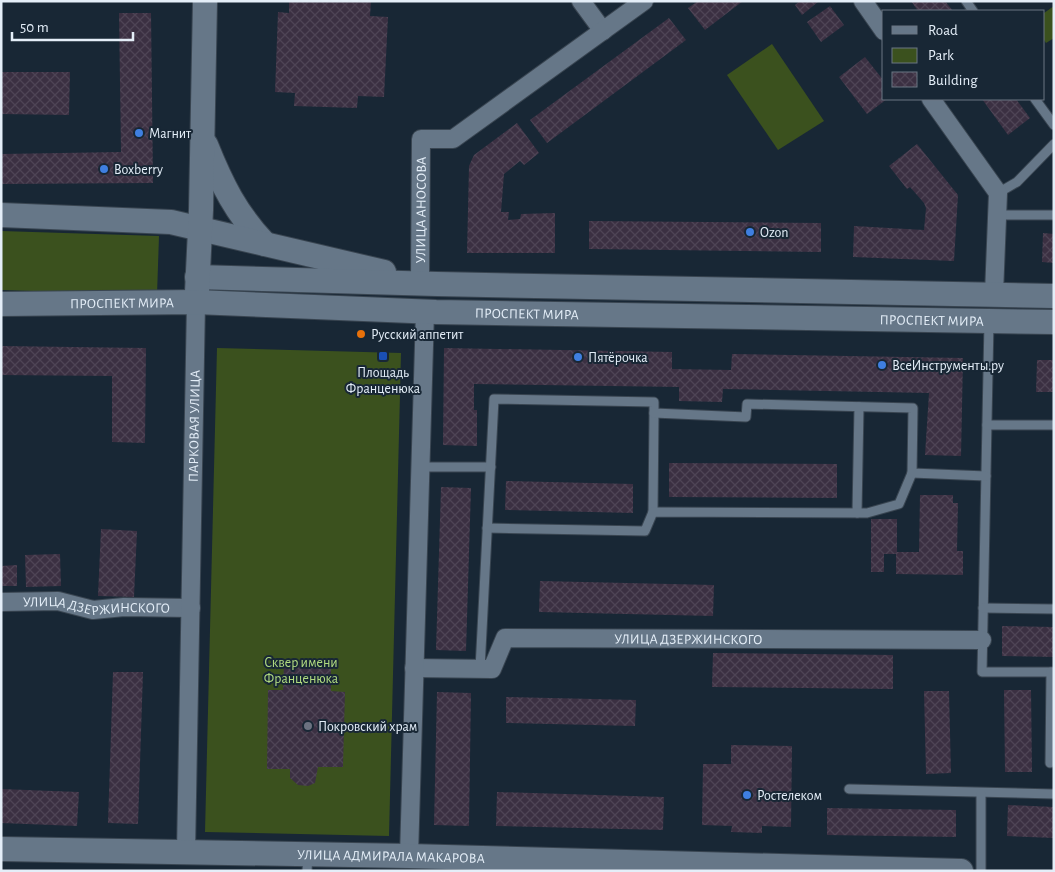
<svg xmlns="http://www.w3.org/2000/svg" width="1055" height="872" viewBox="0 0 1055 872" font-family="'Alegreya Sans',sans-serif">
	<defs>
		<pattern id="building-cross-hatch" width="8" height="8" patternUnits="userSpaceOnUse" patternTransform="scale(1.25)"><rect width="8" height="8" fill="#3b3042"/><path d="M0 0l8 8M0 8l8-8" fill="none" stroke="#4e4455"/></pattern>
	</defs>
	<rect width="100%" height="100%" fill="#182735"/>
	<!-- green -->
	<g fill="#3b511e">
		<polygon points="1054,6 1054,38 1046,43 1044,40 1044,13"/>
		<polygon points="772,44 824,121 778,150 727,75"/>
		<polygon points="1,231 159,236 157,295 1,290"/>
		<polygon points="217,348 401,353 389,836 205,832"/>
	</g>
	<!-- building -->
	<g fill="url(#building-cross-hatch)">
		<polygon points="289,1 371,1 370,16 388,17 384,97 358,96 357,108 294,106 295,93 275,92 278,12 289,13"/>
		<polygon points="698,1 743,1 705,30 688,8"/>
		<polygon points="800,1 819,1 802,15 795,5"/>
		<polygon points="911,1 945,1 953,11 918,11"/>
		<polygon points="830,6 844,25 821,42 807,22"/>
		<polygon points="119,13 151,13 153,183 1,184 1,154 121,152"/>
		<polygon points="669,18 686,40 547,143 530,120"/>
		<polygon points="865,57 884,81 884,99 887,99 867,114 839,77"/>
		<polygon points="2,72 70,72 69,115 1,114"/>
		<polygon points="982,99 1016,99 1030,118 1008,135"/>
		<polygon points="517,123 539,153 524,165 520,161 504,174 501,212 509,212 508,220 520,219 521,214 555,213 555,253 467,253 469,166 474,155"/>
		<polygon points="917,144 958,195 954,261 853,257 854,226 924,230 926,208 924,203 910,187 907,189 889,166"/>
		<polygon points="589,221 821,223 821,252 589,249"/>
		<polygon points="1043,233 1054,234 1054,263 1042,262"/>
		<polygon points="1,346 146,348 145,443 112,442 112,376 1,375"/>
		<polygon points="444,348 672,352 672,369 731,370 732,354 963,358 961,456 925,455 929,393 723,389 722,402 679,401 679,387 474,384 474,410 477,410 477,446 443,445"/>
		<polygon points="1037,360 1054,360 1054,392 1036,392"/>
		<polygon points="669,463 837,464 837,498 669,497"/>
		<polygon points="506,481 633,484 633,513 505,510"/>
		<polygon points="441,487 471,488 466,651 436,650"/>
		<polygon points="920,495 953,495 953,503 958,503 957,551 963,551 963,575 896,574 896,554 884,554 884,572 871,572 871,519 897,519 897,552 919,552"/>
		<polygon points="101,529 137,531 134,597 98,596"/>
		<polygon points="60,554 61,586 26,587 25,555"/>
		<polygon points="17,565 17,586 1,586 1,566"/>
		<polygon points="540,581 714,585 713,616 539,612"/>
		<polygon points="1002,626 1054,627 1054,657 1002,656"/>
		<polygon points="713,653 893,655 893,689 712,687"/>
		<polygon points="284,663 331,663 331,691 345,692 343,767 318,767 315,783 308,786 298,785 290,778 290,769 267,769 268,690 283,690"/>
		<polygon points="113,672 143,672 138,824 108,823"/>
		<polygon points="1004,690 1031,690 1032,772 1005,772"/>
		<polygon points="924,691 949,691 951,773 926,774"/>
		<polygon points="437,692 471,693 469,826 434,825"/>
		<polygon points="506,697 636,700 635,726 506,723"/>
		<polygon points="731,745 792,746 791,827 762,826 762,833 731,832 732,826 702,825 703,764 731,764"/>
		<polygon points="1,789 79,792 77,826 1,823"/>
		<polygon points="497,792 664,797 663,830 496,826"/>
		<polygon points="1008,805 1054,807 1054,838 1007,836"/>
		<polygon points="827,808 956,810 956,837 827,835"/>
	</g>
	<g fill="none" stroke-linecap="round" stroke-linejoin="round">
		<defs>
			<g id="lane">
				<polyline points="966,1 973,11"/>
				<polyline points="1035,99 1054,125"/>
				<polyline points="998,193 1017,182 1054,144"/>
				<polyline points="997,215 1054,215"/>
				<polyline points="989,321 982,672 1054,672"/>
				<polyline points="987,425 1054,425"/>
				<polyline points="420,467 491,467"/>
				<polyline points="653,512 654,413"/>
				<polyline points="857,513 859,407"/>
				<polyline points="487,528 645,531 653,512 867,513 899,504 912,473"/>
				<polyline points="983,608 1054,609"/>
				<polyline points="480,669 494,399 654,402 654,413 746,417 747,404 913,408 912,473 986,476"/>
				<polyline points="1050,763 1051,672"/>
				<polyline points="849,789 1054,794"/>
				<polyline points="307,871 308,854"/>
				<polyline points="981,871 981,794"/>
			</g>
			<g id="street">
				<polyline points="581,1 603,31"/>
				<polyline points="863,1 884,31"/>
				<polyline points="931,99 998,193 994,294"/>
				<path id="s1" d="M420 280 421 139H453L644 1"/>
				<path id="s2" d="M1 602 58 601 93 610 124 607 191 608"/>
				<path id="s3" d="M414 668 492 669 505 638 982 640"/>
				<path id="s4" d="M186 852 196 302"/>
				<polyline points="409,856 425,311"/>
			</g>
			<g id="secondary">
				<path d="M206 145C222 185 236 213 265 244"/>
				<polyline points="1,215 171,222 384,272"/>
				<polyline points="197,277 437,284 1054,296"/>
				<polyline points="197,292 201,210 205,1"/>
				<path id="s5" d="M1 304 196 302 436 312 1054 322"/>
				<path id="s6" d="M1 849 409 856 961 871"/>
			</g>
		</defs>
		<!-- lane casing -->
		<use href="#lane" stroke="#394551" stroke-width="11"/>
		<!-- street casing -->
		<use href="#street" stroke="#394551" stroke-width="20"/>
		<!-- secondary casing -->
		<use href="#secondary" stroke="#394551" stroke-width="26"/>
		<!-- lane -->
		<use href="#lane" stroke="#678" stroke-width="9"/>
		<!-- street -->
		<use href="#street" stroke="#678" stroke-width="18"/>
		<!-- secondary -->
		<use href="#secondary" stroke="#678" stroke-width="24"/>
	</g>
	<!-- markers -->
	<g fill="#3f7fe0" stroke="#182735" stroke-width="2">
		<circle cx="139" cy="133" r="5"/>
		<circle cx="104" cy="169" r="5"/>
		<circle cx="750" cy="232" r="5"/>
		<circle cx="578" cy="357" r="5"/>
		<circle cx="882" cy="365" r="5"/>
		<circle cx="747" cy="795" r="5"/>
	</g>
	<circle fill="#e8710a" stroke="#182735" stroke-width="2" cx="361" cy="334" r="5"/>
	<rect fill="#1a4fb4" stroke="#182735" stroke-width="2" x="378" y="351" width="10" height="10" rx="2.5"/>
	<circle fill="#6b7280" stroke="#182735" stroke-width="2" cx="308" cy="726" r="5"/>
	<g text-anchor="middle" stroke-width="4" stroke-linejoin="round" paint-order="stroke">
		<!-- poi labels -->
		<g font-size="14" fill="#e4eef8" stroke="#182735" text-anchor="start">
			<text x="149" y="138">Магнит</text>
			<text x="114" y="174">Boxberry</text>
			<text x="760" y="237">Ozon</text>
			<text x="371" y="339">Русский аппетит</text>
			<text x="588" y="362">Пятёрочка</text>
			<text x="892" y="370">ВсеИнструменты.ру</text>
			<text x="383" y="377" text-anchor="middle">Площадь<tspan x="383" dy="16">Франценюка</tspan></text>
			<text x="318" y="731">Покровский храм</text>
			<text x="757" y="800">Ростелеком</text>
		</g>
		<!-- street labels -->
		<g font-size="14" fill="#e4eef8" stroke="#182735">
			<text dy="5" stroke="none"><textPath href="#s1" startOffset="70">УЛИЦА АНОСОВА</textPath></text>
			<text dy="5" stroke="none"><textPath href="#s5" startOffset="121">ПРОСПЕКТ МИРА</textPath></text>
			<text dy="5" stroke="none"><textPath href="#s5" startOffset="526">ПРОСПЕКТ МИРА</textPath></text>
			<text dy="5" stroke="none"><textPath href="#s5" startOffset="931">ПРОСПЕКТ МИРА</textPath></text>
			<text dy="5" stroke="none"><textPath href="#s4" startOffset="426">ПАРКОВАЯ УЛИЦА</textPath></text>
			<text dy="5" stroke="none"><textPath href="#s2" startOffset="96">УЛИЦА ДЗЕРЖИНСКОГО</textPath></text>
			<text dy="5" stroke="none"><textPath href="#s3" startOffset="295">УЛИЦА ДЗЕРЖИНСКОГО</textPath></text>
			<text dy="5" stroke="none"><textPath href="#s6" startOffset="390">УЛИЦА АДМИРАЛА МАКАРОВА</textPath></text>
		</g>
		<!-- park labels -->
		<g font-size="14" fill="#b1db80" stroke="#182735">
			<text x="301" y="667">Сквер имени<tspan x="301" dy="16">Франценюка</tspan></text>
		</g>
	</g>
	<!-- border -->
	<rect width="1055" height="872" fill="none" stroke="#e4eef8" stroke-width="5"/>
	<!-- legend -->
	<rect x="882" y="10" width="162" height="90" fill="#182735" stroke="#6a7783"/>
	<rect x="892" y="26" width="25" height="8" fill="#667788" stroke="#6a7783"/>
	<text x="928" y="35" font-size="15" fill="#e4eef8">Road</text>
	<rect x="892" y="48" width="25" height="15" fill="#3b511e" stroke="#6a7783"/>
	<text x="928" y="60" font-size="15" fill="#e4eef8">Park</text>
	<rect x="892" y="72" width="25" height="15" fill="url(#building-cross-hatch)" stroke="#6a7783"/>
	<text x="928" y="85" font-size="15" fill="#e4eef8">Building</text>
	<!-- scale -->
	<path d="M12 32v8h121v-8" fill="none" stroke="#e4eef8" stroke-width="2.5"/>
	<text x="20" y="32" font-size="15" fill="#e4eef8" stroke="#182735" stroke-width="4" paint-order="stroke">50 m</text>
</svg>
